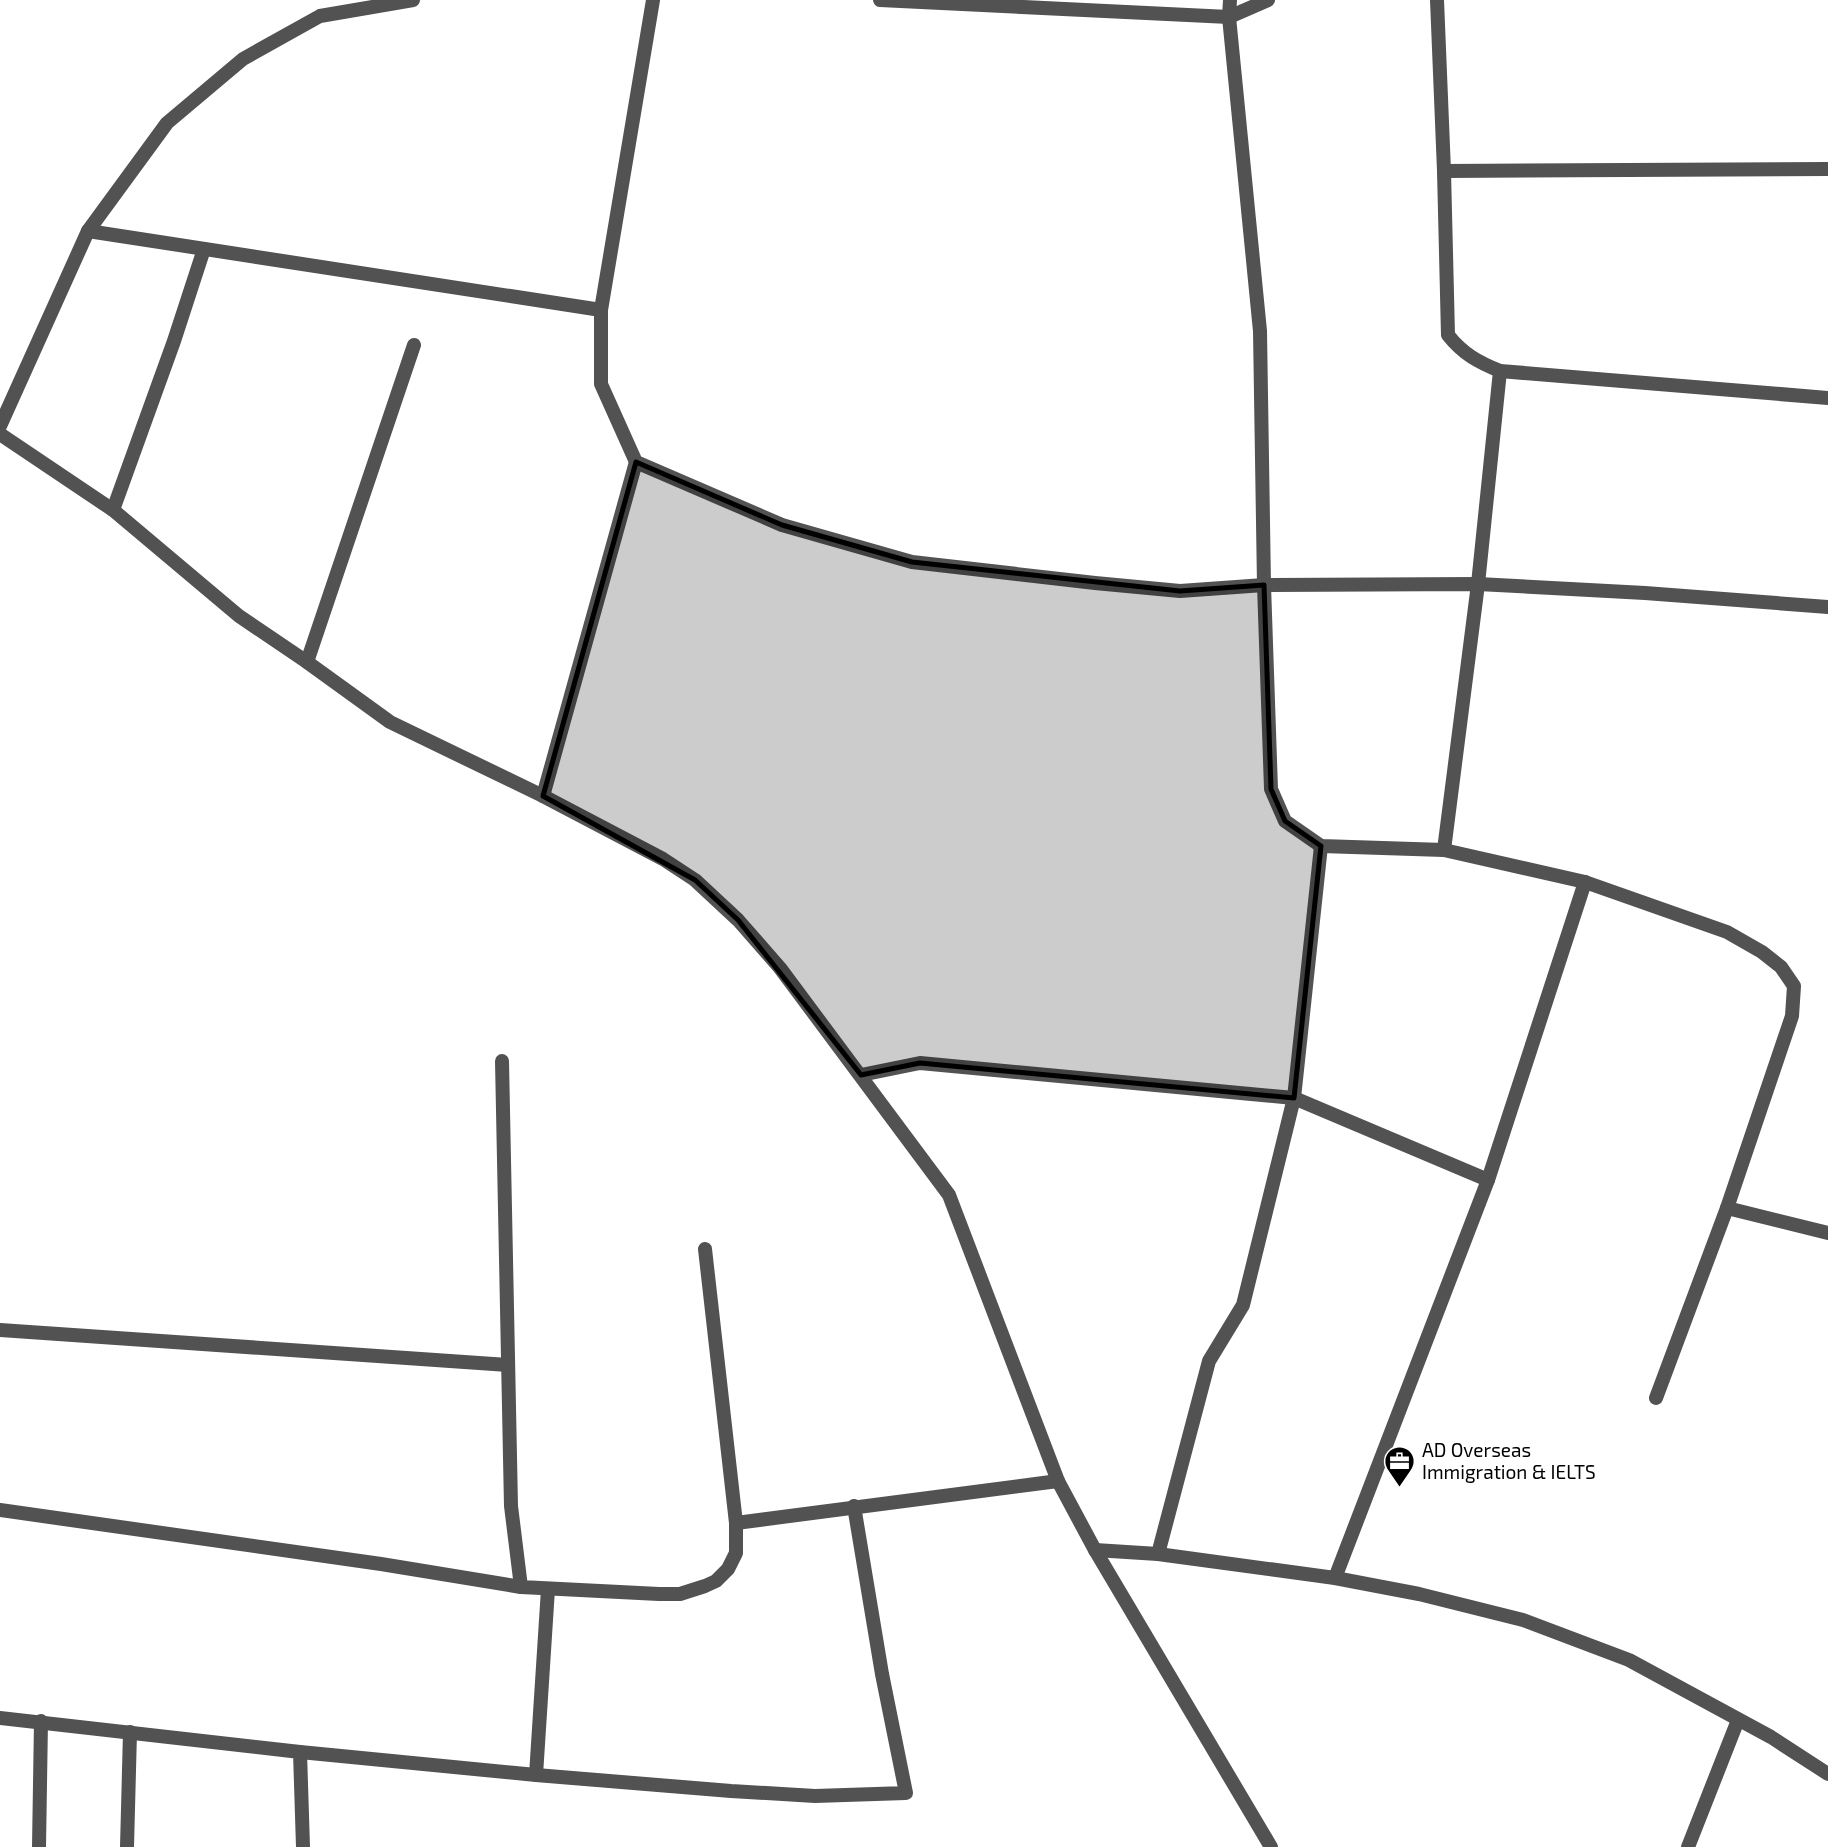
<svg xmlns="http://www.w3.org/2000/svg" width="1828" height="1847" viewBox="0 0 1828 1847" font-family="'Exo 2',sans-serif">
	<rect width="100%" height="100%" fill="#fff"/>
	<g fill="none" stroke-linecap="round" stroke-linejoin="round">
		<!-- street -->
		<g stroke="#525252" stroke-width="14">
			<polyline points="653,0 601,310 601,384 636,462 782,525 912,562 1095,583 1180,591 1264,585 1478,584 1645,593 1828,607"/>
			<polyline points="880,0 1229,17 1268,0"/>
			<polyline points="1230,0 1229,17 1260,331 1264,585 1271,789 1285,821 1321,846 1444,850 1478,584 1500,371"/>
			<path d="M1437 0 1444 171 1448 335C1463 354 1478 362 1500 371L1828 398"/>
			<polyline points="1444,171 1828,169"/>
			<polyline points="88,231 601,310"/>
			<polyline points="0,426 88,231 167,123 243,59 320,16 413,0"/>
			<polyline points="0,434 113,510 239,616 307,662 390,722 543,796 663,859 695,880 738,920 780,968 949,1195 1058,1481 1095,1550 1271,1847"/>
			<polyline points="113,510 174,341 204,249"/>
			<polyline points="307,662 414,345"/>
			<polyline points="543,796 636,462"/>
			<polyline points="1444,850 1585,882 1727,932 1762,952 1781,967 1794,986 1792,1016 1727,1208 1656,1398"/>
			<polyline points="502,1061 511,1506 521,1587 659,1594 680,1594 705,1586 716,1581 728,1569 736,1553 736,1523 1058,1481"/>
			<polyline points="861,1075 920,1063 1294,1098 1488,1180"/>
			<polyline points="1727,1208 1828,1233"/>
			<polyline points="705,1249 736,1523"/>
			<polyline points="0,1330 508,1365"/>
			<polyline points="0,1510 381,1564 521,1587"/>
			<polyline points="1095,1550 1158,1554 1335,1578 1419,1594 1523,1620 1629,1660 1771,1737 1828,1774"/>
			<polyline points="1158,1554 1209,1361 1243,1305 1294,1098 1321,846"/>
			<polyline points="1335,1578 1488,1180 1585,882"/>
			<polyline points="0,1718 300,1752 303,1847"/>
			<polyline points="300,1752 536,1775 731,1791 815,1796 906,1793 882,1674 854,1506"/>
			<polyline points="536,1775 548,1589"/>
			<polyline points="39,1847 41,1721"/>
			<polyline points="127,1847 130,1732"/>
			<polyline points="1688,1847 1738,1720"/>
		</g>
	</g>
	<!-- marked area -->
	<path fill="#000" fill-opacity="0.2" stroke="#000" stroke-width="5" stroke-linejoin="round" d="M636 462 782 525 912 562 1180 591 1264 585 1271 789 1285 821 1321 846 1294 1098 920 1063 861 1075 738 920 695 880 543 796Z"/>
	<!-- icons -->
	<defs>
		<symbol id="office-pin" viewBox="-11 -11 22 30"><path d="M0 17L-7.5 6A9.5 9.5 0 1 1 7.5 6Z" fill="#000" stroke="#fff"/><path d="M-6-3h4V-5.5h4V-3h4V5H-6ZM-1-4.5V-3h2v-1.5ZM-6 0V1H6V0Z" fill="#fff"/></symbol>
	</defs>
	<g fill-rule="evenodd">
		<use href="#office-pin" x="1382" y="1444" width="35" height="47"/>
	</g>
	<g text-anchor="middle" stroke-width="5" stroke-linejoin="round" paint-order="stroke">
		<!-- poi labels -->
		<g font-size="19" fill="#000" stroke="#fff" text-anchor="start">
			<text x="1422" y="1457">AD Overseas<tspan x="1422" dy="22">Immigration &amp; IELTS</tspan></text>
		</g>
	</g>
</svg>
